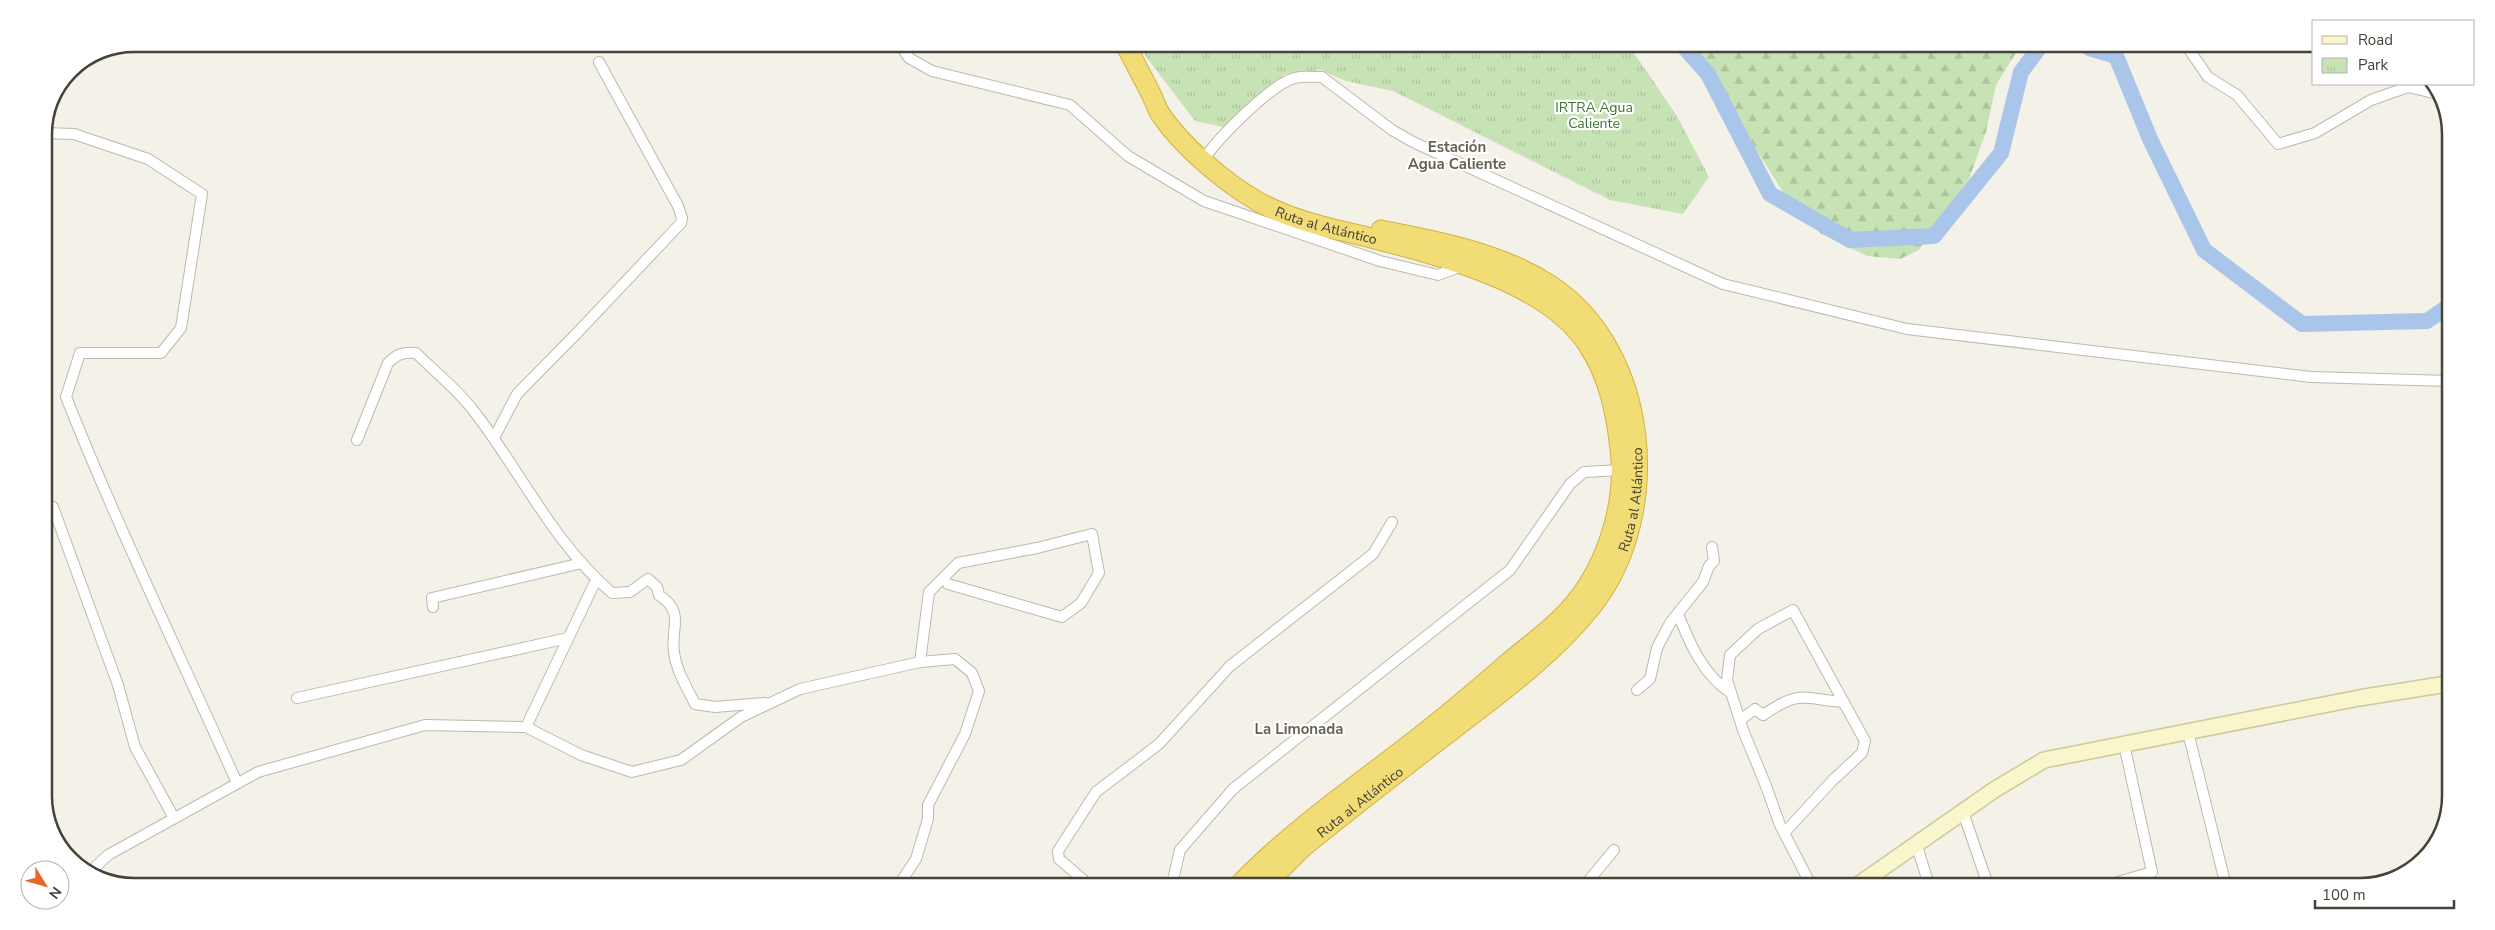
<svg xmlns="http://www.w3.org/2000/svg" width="2495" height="930" viewBox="0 0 2495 930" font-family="'Nunito Sans',sans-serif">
	<defs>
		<pattern id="forest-firs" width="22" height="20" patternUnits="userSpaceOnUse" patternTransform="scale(1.25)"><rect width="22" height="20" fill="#c7e3b5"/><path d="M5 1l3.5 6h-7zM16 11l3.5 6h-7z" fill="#acc49c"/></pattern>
		<pattern id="park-tufts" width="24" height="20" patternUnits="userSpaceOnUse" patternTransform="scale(1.25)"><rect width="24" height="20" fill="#c7e3b5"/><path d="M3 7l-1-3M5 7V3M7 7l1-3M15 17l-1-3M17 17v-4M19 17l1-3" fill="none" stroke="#acc49c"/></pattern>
	</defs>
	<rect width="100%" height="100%" fill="#f3f1e8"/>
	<!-- forest -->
	<polygon fill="url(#forest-firs)" points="1692,47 2019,48 1996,85 1986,132 1969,179 1919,250 1900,259 1867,256 1821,234 1783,192"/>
	<!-- park -->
	<polygon fill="url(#park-tufts)" points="1138,46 1630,47 1677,116 1709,177 1683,214 1610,200 1393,91 1346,81 1321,70 1285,74 1242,110 1228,128 1195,121"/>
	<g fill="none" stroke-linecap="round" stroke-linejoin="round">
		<!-- river -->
		<g stroke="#aac5ea" stroke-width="16">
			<polyline points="1684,47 1708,74 1770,194 1850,240 1934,236 2001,153 2021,72 2039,48"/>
			<polyline points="2089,48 2116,56 2150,139 2204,250 2302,324 2427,321 2450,305"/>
		</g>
		<defs>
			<g id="street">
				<polyline points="900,45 909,58 932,71 1070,105 1128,156 1204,201 1380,261 1438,275 1462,266"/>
				<polyline points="2188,48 2208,77 2237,95 2278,144 2315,133 2371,100 2408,87 2438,94"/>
				<path d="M44 133 74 134 148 159 202 194 181 328 161 353H80L66 397C118 528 180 655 237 783"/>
				<path d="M1204 160C1214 141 1274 82 1295 78 1303 76 1313 77 1322 77L1392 130 1413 142 1723 284 1907 329 2311 377 2449 381"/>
				<polyline points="494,438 517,394 578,332 681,223 682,218 678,206 599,62"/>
				<path d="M357 440 388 363C397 354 403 352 416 353 435 372 457 389 473 410 520 470 553 543 612 593L630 592 648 579 657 587 659 595C686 613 670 628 674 652 676 670 687 688 695 704L715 707 765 703"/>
				<polyline points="53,507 118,685 135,747 174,818"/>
				<polyline points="433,607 432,598 582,563"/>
				<path d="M1678 614C1690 644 1703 675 1731 693"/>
				<polyline points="920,662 929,592 958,563 1037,548 1092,534 1099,573 1081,603 1062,617 948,584"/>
				<polyline points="1637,690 1650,679 1657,648 1670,623 1703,582 1709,566 1714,561 1712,547"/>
				<polyline points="297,698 568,638"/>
				<path d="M1740 720 1755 709 1763 715C1801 689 1802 699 1844 702"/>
				<polyline points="526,727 596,580"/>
				<polyline points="2188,732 2226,886"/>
				<polyline points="1963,812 1988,885"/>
				<polyline points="1784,833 1833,780 1862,753 1865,741 1793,610 1758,629 1730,655 1727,680 1743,730 1766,786 1780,825 1811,885"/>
				<polyline points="1917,846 1929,885"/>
				<polyline points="91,871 108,855 258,772 425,725 526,727 581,755 632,772 681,760 741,717 800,689 920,662 955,659 972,673 979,691 965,734 928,805 928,819 916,859 900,883"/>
				<polyline points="1088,884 1059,859 1058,851 1096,792 1159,744 1230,666 1373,554 1392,522"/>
				<polyline points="1172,884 1180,850 1233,789 1510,570 1570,484 1584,472 1621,470"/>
				<polyline points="1585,885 1614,850"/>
				<polyline points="2104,886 2152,872 2124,744"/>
			</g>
			<polyline id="secondary" points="1858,885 1994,790 2044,760 2359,698 2447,684"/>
			<g id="highway">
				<path id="s1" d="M1126 46C1134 61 1142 76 1150 92 1154 99 1156 108 1161 115 1182 146 1224 182 1257 201 1290 220 1330 228 1367 237 1437 255 1548 282 1588 345 1609 377 1616 413 1620 449 1627 504 1606 570 1568 611 1551 630 1529 645 1509 662 1477 690 1444 718 1410 744 1352 789 1291 831 1240 884"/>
				<path id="s2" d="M1266 884 1303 847C1353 807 1404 767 1455 728 1503 691 1554 654 1592 606 1664 515 1651 351 1550 285 1501 253 1438 241 1381 230"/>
			</g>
		</defs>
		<!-- street casing -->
		<use href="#street" stroke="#bdbaac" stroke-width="12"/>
		<!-- secondary casing -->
		<use href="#secondary" stroke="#cec99c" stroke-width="18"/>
		<!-- highway casing -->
		<use href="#highway" stroke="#d0b345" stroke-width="21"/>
		<!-- street -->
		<use href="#street" stroke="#fff" stroke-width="10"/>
		<!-- secondary -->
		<use href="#secondary" stroke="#faf6cb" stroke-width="15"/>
		<!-- highway -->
		<use href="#highway" stroke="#f1dc75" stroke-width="19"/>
	</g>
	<g text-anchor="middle" stroke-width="4.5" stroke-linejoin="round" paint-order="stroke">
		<!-- park labels -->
		<g font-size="14" fill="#3e7230" stroke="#fff">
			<text x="1594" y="112">IRTRA Agua<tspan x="1594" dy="16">Caliente</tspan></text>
		</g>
		<!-- street labels -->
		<g font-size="14" fill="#454237" stroke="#fff">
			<text dy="5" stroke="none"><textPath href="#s1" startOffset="281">Ruta al Atlántico</textPath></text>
			<text dy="5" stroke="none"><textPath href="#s2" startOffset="545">Ruta al Atlántico</textPath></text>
			<text dy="5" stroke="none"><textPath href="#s2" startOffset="125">Ruta al Atlántico</textPath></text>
		</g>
		<!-- neighbourhood labels -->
		<g font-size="15" font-weight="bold" fill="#676250" stroke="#fff">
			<text x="1457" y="152">Estación<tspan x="1457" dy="17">Agua Caliente</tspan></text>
			<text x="1299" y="734">La Limonada</text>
		</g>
	</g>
	<!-- crop -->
	<path d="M0 0H2495V930H0ZM134 52H2360A82 82 0 0 1 2442 134V796A82 82 0 0 1 2360 878H134A82 82 0 0 1 52 796V134A82 82 0 0 1 134 52Z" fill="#fff" fill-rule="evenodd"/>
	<path fill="none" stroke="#454237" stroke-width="2.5" d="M134 52H2360A82 82 0 0 1 2442 134V796A82 82 0 0 1 2360 878H134A82 82 0 0 1 52 796V134A82 82 0 0 1 134 52Z"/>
	<!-- legend -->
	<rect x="2312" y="20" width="162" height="65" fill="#ffffff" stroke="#b5b3af"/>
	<rect x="2322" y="36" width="25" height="8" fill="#faf6cb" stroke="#b5b3af"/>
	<text x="2358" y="45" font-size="15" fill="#454237">Road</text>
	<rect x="2322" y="58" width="25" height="15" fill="url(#park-tufts)" stroke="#b5b3af"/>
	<text x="2358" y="70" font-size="15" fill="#454237">Park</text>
	<!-- north arrow -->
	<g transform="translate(45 885) rotate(127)"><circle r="24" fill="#ffffff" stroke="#b5b3af"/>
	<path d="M0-4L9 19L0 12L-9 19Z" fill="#e7662b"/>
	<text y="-8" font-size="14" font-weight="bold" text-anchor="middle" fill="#454237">N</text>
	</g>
	<!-- scale -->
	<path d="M2315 900v8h139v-8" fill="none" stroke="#454237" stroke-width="2.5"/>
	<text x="2322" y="900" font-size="15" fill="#454237" stroke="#ffffff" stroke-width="4" paint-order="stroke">100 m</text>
</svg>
